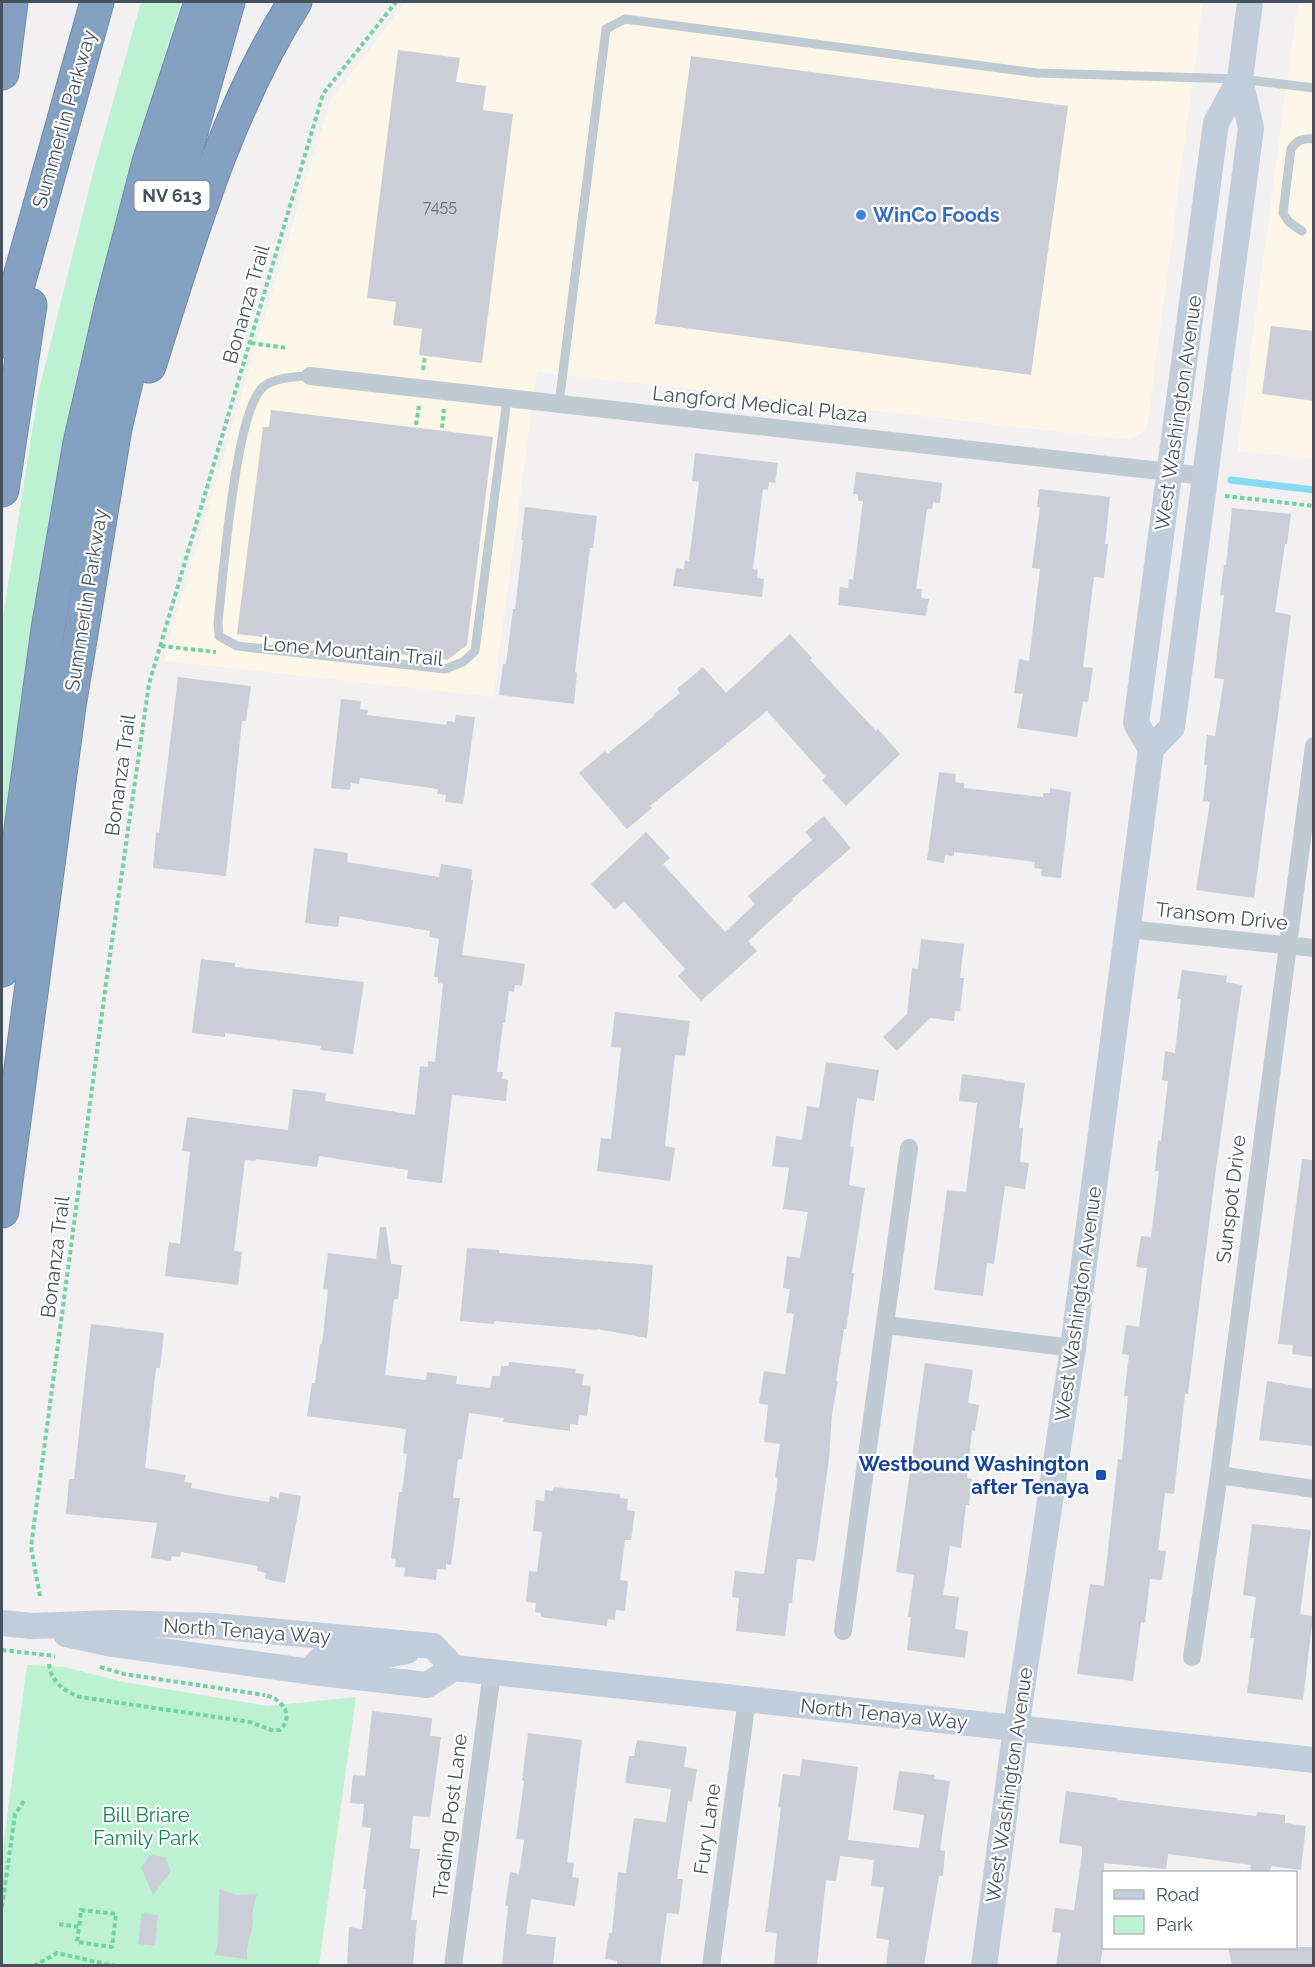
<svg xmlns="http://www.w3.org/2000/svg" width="1315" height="1967" viewBox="0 0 1315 1967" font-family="Raleway,sans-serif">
	<rect width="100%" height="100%" fill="#f2f0f0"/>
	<!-- commercial -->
	<g fill="#fdf7e9">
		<polygon points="406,2 1203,2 1147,430 1130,440 537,372 493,697 165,661 169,641 260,332 330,101"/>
		<polygon points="1298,2 1313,2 1313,459 1237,451"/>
	</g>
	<!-- green -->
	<g fill="#bcf2d1">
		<polygon points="141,2 181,2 144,122 113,232 74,388 40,576 2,841 2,623 38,394 93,173"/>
		<polygon points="27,1665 64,1667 124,1682 268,1706 356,1697 319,1965 2,1966 2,1856"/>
	</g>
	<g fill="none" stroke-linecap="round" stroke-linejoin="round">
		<!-- stream -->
		<polyline stroke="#86daf2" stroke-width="7" points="1231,480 1314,490"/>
	</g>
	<!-- building -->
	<g fill="#cbced6">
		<polygon points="398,50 460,58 456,82 486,86 483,110 513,114 482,363 419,355 422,329 393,325 396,302 367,298"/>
		<polygon points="691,56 1068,106 1031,375 655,324"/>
		<polygon points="1271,326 1314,331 1314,401 1262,394"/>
		<polygon points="271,410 493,437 467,645 447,660 237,634 263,427 269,427"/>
		<polygon points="695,453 778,463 775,483 769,482 768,490 763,489 753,569 758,570 757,578 764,579 762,597 673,586 676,568 684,569 685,560 689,561 699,482 692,481"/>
		<polygon points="856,472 942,483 940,503 933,502 932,509 927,509 916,589 922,589 921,598 929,599 926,616 838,605 840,587 848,588 849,579 853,580 863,501 858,501 858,494 853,494"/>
		<polygon points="1039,489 1110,497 1105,544 1108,544 1104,578 1094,577 1083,667 1093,668 1088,702 1083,701 1077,737 1017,728 1023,694 1014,693 1019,659 1029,661 1040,569 1032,568 1040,507 1037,507"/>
		<polygon points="525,507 597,516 593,548 590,548 575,672 577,673 574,704 499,695 503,664 506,664 513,609 515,609 523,540 521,540"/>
		<polygon points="1232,508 1291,514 1287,544 1285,544 1275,612 1291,615 1254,898 1196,890 1210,802 1203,801 1207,765 1204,765 1207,735 1215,736 1224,679 1214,678 1224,595 1220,595 1224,565 1226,565"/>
		<polygon points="790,634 812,658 810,660 876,731 878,729 900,754 846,806 822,780 826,777 767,711 650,806 652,808 627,829 579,773 605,751 607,754 654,716 653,715 680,693 677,689 703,667 726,693"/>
		<polygon points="178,677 251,686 246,721 242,721 226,876 153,868 156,832 159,833"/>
		<polygon points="341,699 361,701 360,709 368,710 367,715 446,725 447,721 455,722 456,715 475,717 463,804 445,802 446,795 437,794 438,789 360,778 359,784 351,783 350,790 331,788"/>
		<polygon points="939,772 956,774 955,782 964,783 964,788 1043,797 1043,793 1050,793 1050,788 1071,792 1061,878 1041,876 1042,869 1034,868 1035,862 1005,858 954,852 954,856 945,855 944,863 927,860"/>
		<polygon points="824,816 851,848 792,899 793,900 748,941 757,951 701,1001 678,976 685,969 624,901 615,910 591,884 646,832 670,858 663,864 725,932 755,904 748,896 812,840 805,832"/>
		<polygon points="314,848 348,853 347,862 439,877 441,864 472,869 471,880 473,880 462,955 525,964 522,986 515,985 514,992 509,991 505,1023 503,1023 497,1072 503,1072 502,1079 508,1080 506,1101 452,1095 442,1183 407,1179 408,1170 319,1156 317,1167 256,1159 255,1161 245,1160 234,1251 242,1252 238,1285 165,1276 169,1242 180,1244 190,1152 182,1151 187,1117 288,1130 293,1089 326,1093 325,1101 415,1115 420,1066 428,1067 428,1061 435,1062 443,984 438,983 438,977 434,977 439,939 429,937 430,931 340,916 338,927 305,923"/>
		<polygon points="921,939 964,944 960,978 964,978 960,1011 955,1011 954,1021 930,1018 897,1051 883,1037 907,1014 912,968 918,969"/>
		<polygon points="201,959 235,963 235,967 364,982 353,1054 320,1050 321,1046 225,1033 225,1037 192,1033"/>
		<polygon points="1182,970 1227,976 1226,982 1242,985 1216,1169 1188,1394 1185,1394 1174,1494 1165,1493 1158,1550 1166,1551 1162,1580 1150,1579 1145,1623 1141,1622 1133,1681 1077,1674 1090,1584 1104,1586 1118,1459 1122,1460 1128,1396 1124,1396 1129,1355 1122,1354 1126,1325 1139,1327 1147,1268 1136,1267 1141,1236 1151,1237 1159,1171 1155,1171 1158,1140 1161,1141 1168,1081 1162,1080 1165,1051 1175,1053 1181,999 1177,999"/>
		<polygon points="615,1012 690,1021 685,1056 675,1055 665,1146 675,1148 670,1181 597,1171 601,1138 611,1139 621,1048 611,1047"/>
		<polygon points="826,1062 879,1070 874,1101 857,1098 850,1146 854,1147 849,1185 865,1188 852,1273 854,1273 851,1297 846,1329 844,1329 836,1381 838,1381 832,1414 829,1459 815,1561 797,1559 792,1603 789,1603 785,1636 736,1631 739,1598 732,1597 735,1571 764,1574 778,1478 775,1477 780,1444 764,1442 768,1405 759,1403 764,1371 785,1374 794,1314 786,1313 790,1289 783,1288 787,1256 800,1258 808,1212 783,1209 789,1168 772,1166 776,1136 802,1140 807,1106 819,1108"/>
		<polygon points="962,1074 1025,1083 1019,1128 1023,1128 1020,1162 1029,1163 1025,1189 1005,1186 994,1264 987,1263 983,1296 934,1290 947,1190 966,1192 971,1152 977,1103 959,1101"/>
		<polygon points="1302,1159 1314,1160 1314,1357 1292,1354 1293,1345 1278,1344"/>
		<polygon points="380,1227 386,1227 391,1264 402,1265 398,1299 394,1299 385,1375 426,1380 427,1372 457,1376 456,1384 490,1388 492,1376 500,1376 501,1366 509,1366 509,1362 576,1369 575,1373 584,1374 582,1385 591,1386 587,1416 579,1415 578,1425 570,1424 570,1431 503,1422 504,1418 469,1413 462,1459 458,1459 453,1498 460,1498 451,1565 446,1564 446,1570 437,1569 436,1580 404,1576 405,1568 395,1567 396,1559 391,1558 399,1492 402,1492 407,1454 403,1453 406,1429 307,1416 312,1383 315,1383 320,1344 322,1344 328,1290 323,1289 328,1253 376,1259"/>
		<polygon points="467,1248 499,1250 499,1253 653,1265 647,1338 597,1329 597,1330 494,1321 494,1324 460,1321"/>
		<polygon points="91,1324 164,1333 160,1368 156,1368 145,1468 186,1475 184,1482 192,1483 191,1488 239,1497 269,1502 270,1496 279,1498 280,1492 301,1496 285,1583 265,1579 266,1573 257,1571 258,1566 181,1552 180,1557 172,1556 171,1561 151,1558 157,1523 66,1514 69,1479 74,1479"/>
		<polygon points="925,1363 973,1370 968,1403 979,1405 975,1431 972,1430 967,1478 972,1479 969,1505 966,1505 961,1548 950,1546 943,1595 959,1597 955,1629 968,1631 965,1658 907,1650 911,1617 908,1617 914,1575 896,1572"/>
		<polygon points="1267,1381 1314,1389 1314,1446 1259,1440"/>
		<polygon points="554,1487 620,1494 620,1498 628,1499 627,1510 635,1511 631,1540 625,1540 620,1580 628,1581 625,1611 616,1610 615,1620 608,1619 607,1626 541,1617 541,1613 535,1612 536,1603 526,1602 529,1571 537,1572 542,1532 533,1531 536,1500 544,1501 545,1490 553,1491"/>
		<polygon points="1252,1524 1311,1530 1300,1614 1313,1616 1303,1700 1247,1693 1254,1638 1250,1638 1256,1597 1243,1595"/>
		<polygon points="372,1711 432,1718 430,1736 441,1737 430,1817 413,1816 410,1848 420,1849 411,1920 417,1920 413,1965 347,1965 349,1927 362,1929 366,1889 363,1889 371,1828 362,1827 364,1804 350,1803 353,1775 365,1776"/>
		<polygon points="528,1733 582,1740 567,1862 574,1863 572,1877 579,1878 575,1906 531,1899 526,1934 556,1937 553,1965 502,1965 508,1906 505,1906 510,1872 519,1874 524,1840 516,1839 524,1781 522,1780"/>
		<polygon points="637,1740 687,1747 684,1767 697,1769 692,1802 688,1801 677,1879 683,1879 679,1914 667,1913 660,1965 617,1965 617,1961 605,1959 609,1933 612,1933 618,1872 626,1873 634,1818 666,1822 671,1789 625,1783 629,1756 634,1756"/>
		<polygon points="802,1759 858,1767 848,1840 919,1848 924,1815 893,1810 899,1771 935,1775 934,1779 950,1781 940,1850 945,1851 943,1876 939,1876 924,1965 886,1965 889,1940 876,1938 884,1887 871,1886 874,1860 840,1856 836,1881 826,1880 817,1965 774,1965 777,1933 765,1932 781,1808 778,1807 783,1774 800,1776"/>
		<polygon points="1066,1791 1118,1798 1117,1800 1256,1816 1257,1812 1285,1815 1285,1823 1306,1826 1301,1870 1271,1866 1270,1872 1250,1872 1251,1865 1168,1854 1166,1869 1104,1863 1104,1941 1100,1965 1056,1965 1061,1933 1052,1932 1055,1908 1074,1910 1082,1854 1082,1846 1059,1843"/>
		<polygon points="150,1855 165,1857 171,1871 153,1895 141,1867"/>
		<polygon points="219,1889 237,1895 257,1894 253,1909 253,1925 247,1948 247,1959 215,1955 218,1944"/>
		<polygon points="142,1913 158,1915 155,1946 138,1944"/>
		<polygon points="1228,1947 1314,1947 1314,1965 1232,1965"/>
	</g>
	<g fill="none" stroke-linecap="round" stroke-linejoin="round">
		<defs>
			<g id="motorway">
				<polyline points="2,73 11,2"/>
				<polyline points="2,341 97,2"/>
				<path d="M149 366C189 241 224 114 295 2"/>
				<polyline points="2,490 30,305"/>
				<polyline points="2,970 48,629 80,443 111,308 149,162 201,2"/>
				<polyline points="2,1211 69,706 115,428 157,251 228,2"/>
			</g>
		</defs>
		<!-- motorway casing -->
		<use href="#motorway" stroke="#6f8cae" stroke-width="35"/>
		<!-- path -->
		<g stroke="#71d3a4" stroke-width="4" stroke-dasharray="4.5 3" stroke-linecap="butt">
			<polyline points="251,343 287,348"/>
			<polyline points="423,370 425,356"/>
			<polyline points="416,425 419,406"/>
			<polyline points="442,428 444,409"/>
			<polyline points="1225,496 1314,506"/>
			<polyline points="161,646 216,652"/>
			<polyline points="40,1596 31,1547 107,976 149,684 323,94 396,2"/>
			<path d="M49 1664C51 1682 64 1691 80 1697L250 1722 271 1730H280C295 1715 282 1699 265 1695"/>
			<polyline points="159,1845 162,1827"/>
			<polyline points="2,1907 15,1814 24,1801"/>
			<polyline points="59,1924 79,1927 77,1942 112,1947 116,1914 81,1910 79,1927"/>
			<polyline points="34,1966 57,1953 115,1966"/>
		</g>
		<!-- service -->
		<g stroke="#bfcad2" stroke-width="9">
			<path d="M1302 231 1289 222 1283 213 1291 149C1297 140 1302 138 1314 139"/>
			<path d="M310 376C296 377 273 377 262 388 235 414 223 579 218 622L219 636 237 646 445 669 463 662 475 651 507 399"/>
			<polyline points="559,404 606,29 625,19 1037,73 1240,79 1314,88"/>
		</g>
		<!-- minor -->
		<g stroke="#bfcad2" stroke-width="18">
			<polyline points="310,376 1205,476"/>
			<polyline points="1127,929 1314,948"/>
			<polyline points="886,1325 1073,1348"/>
			<polyline points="1219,1475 1314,1489"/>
			<polyline points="843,1631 909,1148"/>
			<polyline points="1192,1657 1219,1475 1314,746"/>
			<polyline points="453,1966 492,1672"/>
			<polyline points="711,1966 747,1699"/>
		</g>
		<!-- secondary -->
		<g stroke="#c1cdda" stroke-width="26">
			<polyline points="1151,749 1136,723 1216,123 1240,79"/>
			<polyline points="2,1623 31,1626"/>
			<polyline points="114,1623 214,1626 433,1646 454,1668"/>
			<polyline points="112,1644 312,1672 427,1685 454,1668 1314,1760"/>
			<path d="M312 1672C322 1645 351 1660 373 1658 384 1656 395 1653 407 1651"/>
			<polyline points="984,1966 1016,1728 1073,1348 1151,749 1172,727 1251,128 1240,79 1250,2"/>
		</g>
		<!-- motorway -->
		<use href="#motorway" stroke="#84a1c2" stroke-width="33"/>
		<!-- path-bridge -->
		<g stroke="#71d3a4" stroke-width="4" stroke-dasharray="4.5 3" stroke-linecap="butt">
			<polyline points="2,1650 55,1656"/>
			<polyline points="100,1667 124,1674 265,1695"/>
		</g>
		<!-- secondary-bridge -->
		<g stroke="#c1cdda" stroke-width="26">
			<polyline points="31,1626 114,1623"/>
			<polyline points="66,1634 112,1644"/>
		</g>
	</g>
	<!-- markers -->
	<circle fill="#3f7fe0" stroke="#fff" stroke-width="2" cx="861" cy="215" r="6"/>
	<rect fill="#1a4fb4" stroke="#fff" stroke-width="2" x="1095" y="1469" width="12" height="12" rx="3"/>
	<g text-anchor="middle" stroke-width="4.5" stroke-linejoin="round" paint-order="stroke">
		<!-- number labels -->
		<g font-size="16" fill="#67727d">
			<text x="440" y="212">7455</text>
		</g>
		<!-- shield labels -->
		<rect fill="#fff" stroke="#7e878f" stroke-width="1.5" x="134.5" y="181" width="75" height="30" rx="4.5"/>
		<g font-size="18" font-weight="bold" fill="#46535f">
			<text x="172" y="202">NV 613</text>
		</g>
		<!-- street labels -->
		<g font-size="20" fill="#46535f" stroke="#fff">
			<text transform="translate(64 119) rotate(-74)" y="7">Summerlin Parkway</text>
			<text transform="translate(246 304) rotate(-74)" y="7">Bonanza Trail</text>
			<text transform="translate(760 404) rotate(6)" y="7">Langford Medical Plaza</text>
			<text transform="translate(1178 413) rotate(-82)" y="7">West Washington Avenue</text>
			<text transform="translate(86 600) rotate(-81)" y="7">Summerlin Parkway</text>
			<text transform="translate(353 651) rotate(5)" y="7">Lone Mountain Trail</text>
			<text transform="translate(120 775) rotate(-82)" y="7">Bonanza Trail</text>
			<text transform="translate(1222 916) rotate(6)" y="7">Transom Drive</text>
			<text transform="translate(1231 1199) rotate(-83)" y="7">Sunspot Drive</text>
			<text transform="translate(55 1257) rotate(-83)" y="7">Bonanza Trail</text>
			<text transform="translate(1078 1304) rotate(-82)" y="7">West Washington Avenue</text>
			<text transform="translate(247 1631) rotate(4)" y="7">North Tenaya Way</text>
			<text transform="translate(884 1714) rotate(6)" y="7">North Tenaya Way</text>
			<text transform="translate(1009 1785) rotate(-82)" y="7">West Washington Avenue</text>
			<text transform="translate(450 1816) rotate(-83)" y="7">Trading Post Lane</text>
			<text transform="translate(707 1829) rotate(-82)" y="7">Fury Lane</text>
		</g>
		<!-- shop labels -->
		<g font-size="20" font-weight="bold" fill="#366cbe" stroke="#fff" text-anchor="start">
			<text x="873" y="222">WinCo Foods</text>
		</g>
		<!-- transit labels -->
		<g font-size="20" font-weight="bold" fill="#164399" stroke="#fff" text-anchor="end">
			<text x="1089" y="1471">Westbound Washington<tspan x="1089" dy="23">after Tenaya</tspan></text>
		</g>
		<!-- park labels -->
		<g font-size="20" fill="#11864d" stroke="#fff">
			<text x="146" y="1822">Bill Briare<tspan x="146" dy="23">Family Park</tspan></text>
		</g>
	</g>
	<!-- border -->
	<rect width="1315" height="1967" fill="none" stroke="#46535f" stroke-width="6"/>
	<!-- legend -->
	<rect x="1102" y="1871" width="195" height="78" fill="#ffffff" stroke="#b5babf" stroke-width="1.5"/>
	<rect x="1114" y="1890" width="30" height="9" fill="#c1cdda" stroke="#b5babf" stroke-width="1.5"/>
	<text x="1156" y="1901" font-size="18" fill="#46535f">Road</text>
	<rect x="1114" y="1916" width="30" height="18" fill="#bcf2d1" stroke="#b5babf" stroke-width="1.5"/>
	<text x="1156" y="1931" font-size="18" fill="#46535f">Park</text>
</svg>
